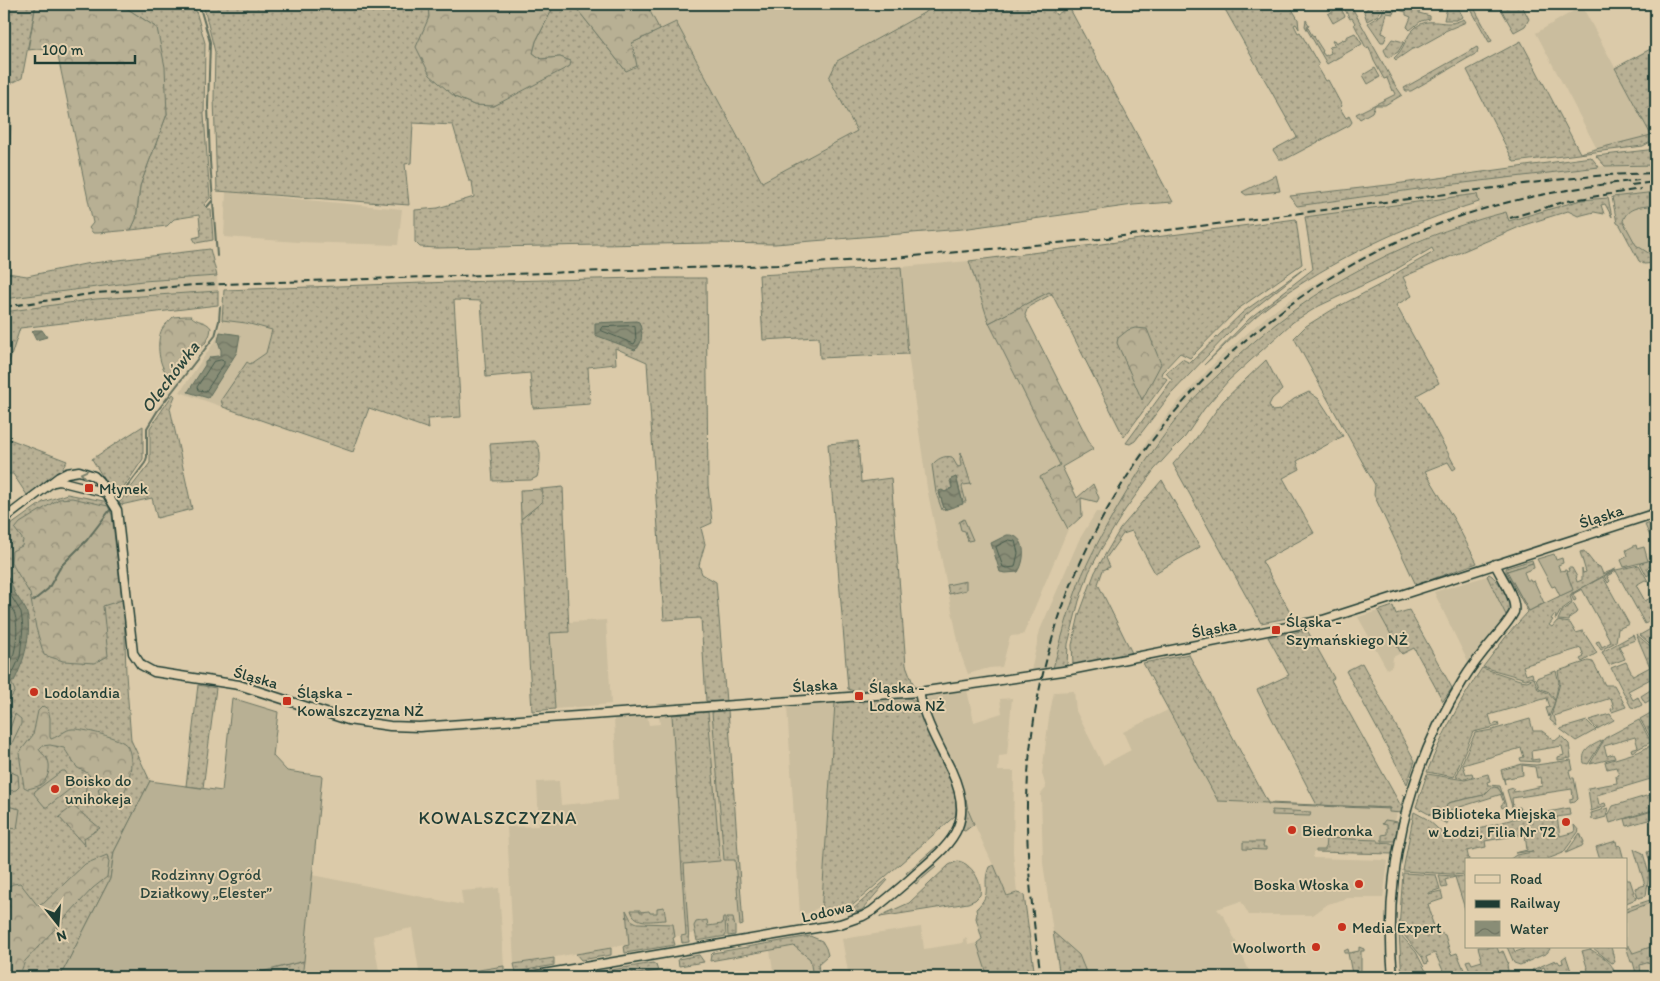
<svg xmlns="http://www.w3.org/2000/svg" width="1660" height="981" viewBox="0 0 1660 981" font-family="Itim,sans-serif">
	<defs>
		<pattern id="grass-dots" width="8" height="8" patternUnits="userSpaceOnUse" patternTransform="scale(1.25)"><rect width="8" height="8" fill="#b8b094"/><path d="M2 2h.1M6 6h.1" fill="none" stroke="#95907a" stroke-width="1.8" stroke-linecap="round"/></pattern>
		<pattern id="forest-crowns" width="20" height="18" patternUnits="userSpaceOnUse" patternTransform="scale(1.25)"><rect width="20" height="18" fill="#b8b094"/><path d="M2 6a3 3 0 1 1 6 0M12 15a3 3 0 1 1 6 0" fill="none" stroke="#95907a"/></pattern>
		<pattern id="water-waves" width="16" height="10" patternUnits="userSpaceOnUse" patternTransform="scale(1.25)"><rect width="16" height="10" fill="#898d76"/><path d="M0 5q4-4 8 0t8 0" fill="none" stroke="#6f7462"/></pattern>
	</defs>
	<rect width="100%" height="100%" fill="#dbcaa9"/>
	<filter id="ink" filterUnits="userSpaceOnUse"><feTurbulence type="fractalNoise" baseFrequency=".02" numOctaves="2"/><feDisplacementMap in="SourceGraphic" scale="10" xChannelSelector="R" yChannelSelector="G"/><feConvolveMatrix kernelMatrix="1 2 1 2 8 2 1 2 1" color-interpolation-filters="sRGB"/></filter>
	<g filter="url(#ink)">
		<!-- built -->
		<g fill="#cabd9e">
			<polygon points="646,4 940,4 837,61 829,78 857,131 761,182 676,22 660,30"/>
			<polygon points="1582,6 1651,135 1597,149 1536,33"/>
			<polygon points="1656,165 1656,192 1581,200 1508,221 1505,212 1460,225 1424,238 1357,270 1310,299 1255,340 1229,363 1192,401 1164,436 1147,460 1098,542 1079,584 1067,618 1053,668 1031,671 1040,630 1079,540 1096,512 1104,512 1150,437 1178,402 1220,357 1267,316 1301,292 1350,263 1378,248 1421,229 1480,207 1477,194 1305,217 1297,206 1560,170 1605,166"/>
			<polygon points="226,192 402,209 398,245 298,242 224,237"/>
			<polygon points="1656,201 1656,254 1641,256 1621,222 1618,207"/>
			<polygon points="969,261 990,324 1060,465 1040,477 1068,529 1023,635 1010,636 1002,667 989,668 968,674 961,655 927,488 908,354 901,267"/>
			<polygon points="217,276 218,291 96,299 4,312 4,299 143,281"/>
			<polygon points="222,320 246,323 272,330 266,353 250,364 248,362 221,403 223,407 180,392 217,338"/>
			<polygon points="1487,576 1506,615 1468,662 1434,592"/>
			<polygon points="1378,611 1401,653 1393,657 1392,666 1387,669 1358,617"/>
			<polygon points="606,620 611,704 555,709 550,632 569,632 569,622"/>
			<polygon points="967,690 974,722 1002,713 1000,699 1012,698 1007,755 999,756 998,771 1014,771 1013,852 1017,893 1007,896 968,810 964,790 925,704 928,697"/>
			<polygon points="1074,691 1076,711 1103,765 1131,750 1123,732 1168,710 1218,801 1390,808 1390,812 1397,812 1388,854 1313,852 1313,858 1384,860 1388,861 1383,898 1348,898 1328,904 1313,915 1249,915 1241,901 1217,909 1225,918 1252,977 1088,977 1079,955 1053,932 1043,863 1041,794 1046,788 1042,773 1049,717 1054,692"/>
			<polygon points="835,703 821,906 809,913 800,915 787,706"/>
			<polygon points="728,710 743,925 514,964 507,827 539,826 537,782 559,781 561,805 618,800 614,718 647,716 649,725 660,724 659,716"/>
			<polygon points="312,875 463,905 461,891 499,888 504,966 434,977 420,977 412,928 373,936 380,977 302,977"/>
			<polygon points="1650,903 1656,920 1656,945 1632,953 1630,946 1626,946 1626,912"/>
			<polygon points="921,927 924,949 963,943 963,939 967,938 968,945 977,943 988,977 849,977 842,939"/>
			<polygon points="795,946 810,959 813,977 774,977 770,950"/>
			<polygon points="1656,960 1656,977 1636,977 1634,966"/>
			<polygon points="667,968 670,977 617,977 658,971"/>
		</g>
		<!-- grass -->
		<g fill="url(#grass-dots)" stroke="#6c7664">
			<polygon points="4,4 36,4 22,78 4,87"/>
			<polygon points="120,4 194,4 205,43 204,115 210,198 204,205 208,209 211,209 213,240 196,243 193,238 201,236 199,215 174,219 167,226 131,230 136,219 140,186 167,114 157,28"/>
			<polygon points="203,4 428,4 429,17 424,33 455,97 474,105 494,106 570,61 560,57 541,59 533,53 536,41 554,6 558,4 573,4 626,71 632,43 676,22 762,182 857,131 829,78 837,61 940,4 1050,4 1056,15 1069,7 1173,202 1133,205 962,229 775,244 710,243 437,248 420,247 415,242 415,210 438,208 474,197 472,181 469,181 453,125 413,123 411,163 405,164 409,205 217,191 214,98 215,52"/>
			<polygon points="1222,4 1289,4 1298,19 1299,29 1296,24 1294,25 1298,33 1300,32 1319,65 1317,66 1326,81 1328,80 1342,106 1340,108 1346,118 1349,116 1352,122 1350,125 1286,159 1279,159 1273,150 1297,137"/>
			<polygon points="1342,4 1350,4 1395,85 1402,95 1385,105 1375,105 1372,112 1360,119 1356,114 1396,94 1394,90 1392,91 1387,78 1384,79 1374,61 1369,47 1366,48 1354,24 1355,23 1352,18 1350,19"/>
			<polygon points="1371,4 1384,5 1378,15 1367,21 1364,12"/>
			<polygon points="1386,4 1418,4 1417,6 1420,7 1419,13 1430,16 1430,19 1421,21 1410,30 1407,27 1411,17 1406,15 1406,12 1395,9 1393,14 1387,13 1382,33 1387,35 1384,42 1381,42 1368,23 1381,15"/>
			<polygon points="1468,4 1472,4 1492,41 1489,42"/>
			<polygon points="1498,4 1521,4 1529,19 1525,26 1514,32"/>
			<polygon points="1340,7 1345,16 1333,23 1328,14"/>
			<polygon points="1447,8 1458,8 1463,17 1456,20 1444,20"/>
			<path d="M1464 19 1466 22 1445 31 1442 34 1417 48 1412 49 1396 60 1394 58C1405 49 1405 36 1415 28 1426 18 1436 23 1449 23 1455 23 1459 21 1464 19Z"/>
			<polygon points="1306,20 1309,25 1307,26 1312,35 1315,36 1314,37 1323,51 1322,52 1325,56 1331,53 1329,47 1335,46 1332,41 1334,40 1336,43 1343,39 1343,40 1346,39 1346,37 1355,33 1362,44 1327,64 1305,26"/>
			<polygon points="1392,39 1404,42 1398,52 1388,58 1384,50"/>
			<polygon points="1521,41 1580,153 1651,135 1615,68 1656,46 1656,139 1643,146 1514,162 1467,70"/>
			<polygon points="1477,47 1478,49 1477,53 1411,91 1406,91 1404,88"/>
			<polygon points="1375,68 1380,77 1368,84 1363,75"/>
			<polygon points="11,122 9,174 4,177 4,126"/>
			<polygon points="1656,149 1656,165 1605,166 1596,156"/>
			<polygon points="1591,157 1599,167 1447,185 1297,206 1290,196 1388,185"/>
			<polygon points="1276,175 1280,191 1246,195 1242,192"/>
			<path d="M1656 192V205C1643 207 1627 206 1623 221L1636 245 1650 254 1656 253V263L1644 264 1639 261 1620 225 1617 223 1612 197Z"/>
			<path d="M1477 194 1479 202C1405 225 1334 259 1271 304 1247 322 1226 345 1204 365L1250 318 1313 269 1305 217Z"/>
			<path d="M1608 198 1612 217 1605 204 1601 205 1604 214 1594 212 1578 216 1568 211 1524 225 1403 277 1412 296 1396 305 1439 383 1417 395 1456 468 1453 470 1448 462 1425 471 1455 521 1477 563 1416 585 1374 495 1375 485 1294 338 1306 326 1332 310 1385 282 1400 271 1434 252 1432 248 1395 270 1319 306 1293 322 1228 381 1204 409 1185 437 1172 450 1154 470 1125 510 1100 551 1089 572 1079 601 1068 644 1067 666 1053 668C1061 641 1068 612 1078 585 1089 557 1104 531 1119 505 1140 469 1163 434 1190 403 1198 393 1208 385 1217 376 1296 296 1397 240 1506 212L1509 221 1581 200Z"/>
			<polygon points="1296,219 1302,264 1238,309 1190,358 1180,353 1162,372 1161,375 1167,379 1124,437 1052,294 1049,293 989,323 969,261"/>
			<polygon points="210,249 217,276 143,281 4,299 4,260 6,260 7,273 27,276 85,264"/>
			<polygon points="901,267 908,354 820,358 819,337 763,340 759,275"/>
			<polygon points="1306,267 1246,315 1171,394 1135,441 1130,444 1126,443 1172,380 1166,373 1182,359 1190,363 1243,312"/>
			<polygon points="643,278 706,278 708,485 712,523 701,528 705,544 699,565 702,574 716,582 726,702 706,701 701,618 664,620 647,362 615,348 616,364 588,367 590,404 533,408 530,373 486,377 481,301 454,300 461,417 428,419 429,429 369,408 353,452 223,407 221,400 247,362 250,364 266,353 272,330 246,323 222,320 224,290 453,282"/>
			<polygon points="218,291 218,305 20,328 4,378 4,312 96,299"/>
			<polygon points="1266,360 1282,390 1272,399 1269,405 1272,411 1280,410 1294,399 1309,392 1319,399 1343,436 1297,461 1300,469 1283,478 1314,533 1262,561 1293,617 1261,623 1173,464 1194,441 1223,401"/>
			<polygon points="173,394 175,396 170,408 192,509 157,518 152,498 121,505 119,503 150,463 150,428"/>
			<polygon points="143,426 143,459 116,499 92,459"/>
			<polygon points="4,437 67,461 59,474 27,495 13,474 4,474"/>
			<path d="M535 441C543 449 540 466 537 477L531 480 493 481 490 444Z"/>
			<polygon points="858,441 861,482 891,478 906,665 914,686 854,691 848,689 828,444"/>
			<path d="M961 452 971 484 963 485 962 487 966 502H963L957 480 956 477 950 481 952 488 948 491 939 493 944 508 947 509 942 510 936 493 932 465C937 459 944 455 952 457L957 466 959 467 961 466 960 459Z"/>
			<polygon points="1162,480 1200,547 1155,573 1132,531 1123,534 1106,558 1110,567 1103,570 1098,584 1132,653 1073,665 1072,645 1079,615 1095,572 1120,529"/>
			<polygon points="563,487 569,632 550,633 555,709 532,711 521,519 542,502 542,489"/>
			<polygon points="67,494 109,502 113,509 124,602 126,674 131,740 150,781 114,852 110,879 60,977 4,977 4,530 43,502"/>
			<polygon points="964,519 973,540 968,541 965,531 961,530 959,522"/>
			<polygon points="1584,551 1595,565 1600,567 1603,574 1616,569 1571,594 1570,596 1572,602 1561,610 1556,619 1555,619 1556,616 1554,615 1551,619 1553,620 1549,625 1552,627 1557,621 1570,623 1576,633 1583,631 1597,653 1582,662 1580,659 1584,657 1581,648 1523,666 1526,675 1532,673 1533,677 1526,679 1483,667 1508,634 1528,612 1506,572 1506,568 1532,560 1533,563 1507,571 1529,611 1572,590 1567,572 1569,571 1568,568 1572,568 1577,577 1576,578 1577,582 1582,580 1582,569 1583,573 1586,572 1580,552"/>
			<polygon points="1656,558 1656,565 1655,563 1647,568 1650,574 1647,576 1640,563"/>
			<polygon points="1639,565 1648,581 1645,580 1636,585 1645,601 1652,597 1656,603 1656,617 1645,624 1616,571 1607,576 1610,581 1608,583 1604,576 1616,570"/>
			<path d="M1489 574C1496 577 1511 599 1510 608 1509 611 1508 612 1506 615L1487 576Z"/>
			<polygon points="1603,577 1629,624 1618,629 1616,642 1601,650 1596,642 1599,641 1602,647 1611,642 1582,589 1573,594 1576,600 1574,601 1571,595 1580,589"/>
			<polygon points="966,581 966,590 949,594 947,585"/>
			<polygon points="1573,603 1578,612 1570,617 1569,621 1558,620 1562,611"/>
			<polygon points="1393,606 1396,614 1409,610 1452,688 1443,701 1414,648 1402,654 1401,653 1378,611"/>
			<polygon points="1656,626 1656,649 1640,635"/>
			<polygon points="1307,630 1334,678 1331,680 1401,806 1404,796 1402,794 1405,797 1402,813 1389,812 1389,808 1317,805 1257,690 1289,675 1268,637"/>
			<polygon points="1636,634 1656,651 1656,676 1628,691 1633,700 1638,697 1642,705 1636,708 1631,707 1611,668 1626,662 1633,676 1650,667"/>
			<polygon points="1633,635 1635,640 1619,646 1625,659 1609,665 1602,652"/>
			<polygon points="1189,654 1189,655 1268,803 1218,801 1143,663"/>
			<polygon points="1588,661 1593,662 1605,685 1614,685 1626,707 1612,712 1611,709 1614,708 1611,698 1554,716 1557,726 1550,720 1560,683 1558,671"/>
			<polygon points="1362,663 1415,761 1407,784 1346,671"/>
			<path d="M1482 668 1520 680 1527 681 1534 678 1538 689 1548 693 1555 701 1549 717 1546 708 1550 707 1547 698 1489 715 1492 725 1498 723 1499 726 1473 732 1454 777 1427 772C1442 735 1460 701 1482 668Z"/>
			<polygon points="1556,671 1559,682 1555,700 1549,692 1539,688 1536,678"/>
			<polygon points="198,685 216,688 203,788 186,786"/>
			<polygon points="1652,689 1656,697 1645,703 1641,696"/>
			<path d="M901 697 909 698 915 701C931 735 959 778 956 815L845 912 821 915 835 703Z"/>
			<polygon points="728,710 743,925 740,926 735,860 724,860 712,712"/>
			<polygon points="1656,710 1656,724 1648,728 1653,737 1656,735 1656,740 1653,742 1640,719"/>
			<polygon points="708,712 720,861 684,864 689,942 682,943 681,936 686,935 672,715"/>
			<polygon points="1610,714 1614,720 1597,729 1589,720"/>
			<polygon points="1530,719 1533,731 1542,731 1555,741 1561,736 1569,744 1571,758 1558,760 1558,757 1564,755 1562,746 1531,751 1532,760 1539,759 1539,762 1521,761 1520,758 1524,757 1521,748 1463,765 1466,774 1472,773 1473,776 1465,779 1456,777 1475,733 1492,730"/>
			<polygon points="1639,720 1651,742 1632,752 1631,749 1638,747 1635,737 1604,746 1607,756 1613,754 1615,758 1590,764 1605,738"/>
			<polygon points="1587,721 1596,730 1576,741 1560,729"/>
			<path d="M1603 740 1588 764 1584 763C1581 749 1592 746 1603 740Z"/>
			<polygon points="1652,745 1656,753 1656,783 1654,778 1597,795 1599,805 1605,803 1606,806 1591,811 1588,788 1617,783 1616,776 1619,775 1616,767 1607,769 1605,762 1638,752"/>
			<polygon points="1571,760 1573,770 1569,771 1571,778 1574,778 1578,799 1575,802 1570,803 1570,799 1573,798 1572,789 1512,798 1513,808 1520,807 1521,810 1513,810 1507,790 1513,788 1514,792 1542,786 1541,777 1537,778 1535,767 1522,765 1523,775 1504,779 1505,784 1501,770 1522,764 1536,765"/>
			<polygon points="1427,774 1465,780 1488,774 1490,781 1487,782 1488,785 1500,786 1506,806 1502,808 1501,805 1504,803 1498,788 1486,792 1484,795 1448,803 1444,812 1447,821 1447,824 1416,807"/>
			<polygon points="1656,793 1656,809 1610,823 1608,816 1613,806"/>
			<polygon points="966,799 968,810 974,824 965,831 962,830 962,826"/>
			<polygon points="1569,808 1570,815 1557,817 1560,836 1575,832 1574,825 1579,831 1563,853 1545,860 1509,860 1516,855 1533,852 1533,851 1515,853 1527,850 1525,834 1485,841 1486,847 1467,851 1469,860 1466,860 1466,875 1403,871 1414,812 1427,819 1447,837 1455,838 1463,834 1513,819"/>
			<polygon points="1608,808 1606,817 1595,820 1592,819 1591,813"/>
			<polygon points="1272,810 1311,812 1310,816 1272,815"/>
			<polygon points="1656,810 1656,821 1655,818 1627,826 1625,819"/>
			<polygon points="1385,820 1398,822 1395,841 1382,841 1382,835 1387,834 1387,825 1382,824"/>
			<polygon points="1580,833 1584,842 1582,846 1566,853"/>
			<polygon points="1326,838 1378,840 1378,842 1391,843 1395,845 1393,854 1316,852 1316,850 1325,850"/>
			<polygon points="1616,841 1617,846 1620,845 1624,860 1600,860 1596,847"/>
			<polygon points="1243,842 1264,842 1263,847 1266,847 1266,850 1243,849"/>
			<polygon points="936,847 939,849 909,876 906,873"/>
			<polygon points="1634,849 1643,853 1649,874 1646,896 1638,898 1635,888 1645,885"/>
			<path d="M958 861C971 863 983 882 980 895L975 900 968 903 880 917V916L909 903 949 865Z"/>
			<polygon points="933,864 936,867 916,884 913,881"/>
			<path d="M994 865 1007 896 1017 893 1024 895 1035 977H988L977 943 982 939 976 918 977 914 976 909C994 892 981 887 989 867Z"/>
			<polygon points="1403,873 1436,875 1440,889 1428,893 1428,894 1441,891 1443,899 1428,904 1432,917 1431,918 1436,931 1445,935 1451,955 1457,953 1467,977 1446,977 1435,953 1426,957 1428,963 1425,964 1422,957 1399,929"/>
			<polygon points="1439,875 1466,877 1466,912 1455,877 1445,880 1447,887 1442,888"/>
			<polygon points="1626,878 1627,880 1630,880 1636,899 1626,903"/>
			<polygon points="887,879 888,880 862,910 851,913 852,910"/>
			<polygon points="1650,900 1656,915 1656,920 1650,903 1626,912 1626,908"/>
			<path d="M664 907 666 920C654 920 635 926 631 910H640V912L649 911 650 913H657V908Z"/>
			<polygon points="626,910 631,920 637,923 673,924 675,937 673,938 675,945 625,953 624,946 629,945"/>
			<polygon points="723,918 725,918 726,936 697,941 694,926 696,922 707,920 708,926 722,924"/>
			<polygon points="727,918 733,918 735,927 735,935 728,936"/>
			<polygon points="1053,932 1079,955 1088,977 1060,977"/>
			<polygon points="1399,933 1416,952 1429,977 1402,977"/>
			<polygon points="810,936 822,941 826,948 828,955 818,964 820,977 813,977 810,959 794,946 710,961 711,955 713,953"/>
			<polygon points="1656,945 1656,960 1640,965 1641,975 1636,977 1635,974 1636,973 1633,962 1631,962 1626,946 1629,946 1633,953"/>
			<polygon points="1359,947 1364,949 1364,951 1361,951 1361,972 1352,974 1348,953 1344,953 1344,951 1348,949 1349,953 1359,951"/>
			<polygon points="1478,947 1497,947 1499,953 1503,951 1508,963 1507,964 1508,971 1502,975 1501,973 1494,977 1473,977 1466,961 1470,960 1472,964 1482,961"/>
			<polygon points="1507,947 1513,947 1515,952 1524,949 1523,947 1549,947 1550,949 1547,953 1520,965 1514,963"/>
			<polygon points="1595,947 1611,947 1615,962 1612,963 1593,948"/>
			<polygon points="611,948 611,955 581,960 576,954"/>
			<path d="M1590 949C1601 956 1616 963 1614 977H1590L1582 951Z"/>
			<polygon points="699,955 704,962 679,966 678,959"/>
			<polygon points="1566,956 1573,977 1548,977 1544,967 1535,971 1537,977 1534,977 1532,970 1555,960 1556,962 1558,961 1560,964 1563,963 1562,959"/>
			<polygon points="554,958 554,965 516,972 514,964"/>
			<polygon points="304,961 302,977 242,977"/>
			<polygon points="653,963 656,965 658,971 617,977 592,977 593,973"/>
			<polygon points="504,966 504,971 502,974 488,977 441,977 441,976"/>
		</g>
		<!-- forest -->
		<g fill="url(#forest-crowns)" stroke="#6c7664">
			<polygon points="36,4 120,4 157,28 165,67 167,114 140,186 136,219 131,230 98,233 93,233 89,228 93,223 56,47 28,50"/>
			<polygon points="428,4 558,4 554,6 536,41 533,53 541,59 560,57 571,61 570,66 494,106 474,105 455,97 430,75 416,47 429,17"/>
			<polygon points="573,4 646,4 660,30 632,43 637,66 626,71"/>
			<polygon points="1049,292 1052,294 1028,307 1025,315 1093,449 1062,467 1077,498 1093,484 1099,498 1097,502 1081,498 1082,516 1068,529 1040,477 1060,465 989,323"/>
			<path d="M185 316H191C197 323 206 320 211 328 210 344 195 352 185 363 181 369 179 375 171 377 158 370 156 341 162 329 165 324 170 321 173 317Z"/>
			<polygon points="1135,328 1147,329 1161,364 1142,400 1117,343 1118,338 1128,330"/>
			<polygon points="542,489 542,502 521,519 520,490"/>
			<polygon points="72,498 108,506 112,515 122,600 103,606 108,656 95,663 63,661 44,655 36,628 30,594 11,562 12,551 22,546 23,540 15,529 20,523 59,499"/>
			<path d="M43 706 48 709 50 718V737L51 739C60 736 66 729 72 729 80 728 123 738 127 746 136 760 128 789 119 802L115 803 106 788 102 786 98 789 100 796 98 802 94 805 85 800 86 787 90 776C86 770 80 771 76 766 72 761 68 754 64 748L50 745 42 746 39 749C41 754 44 754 47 758 52 766 48 781 40 785 37 787 31 788 28 789L24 787 19 753 33 735 38 711Z"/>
			<polygon points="15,714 21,719 21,724 4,760 4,739 11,726"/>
			<polygon points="9,767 11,772 18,775 19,787 16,790 4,792 4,773"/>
			<polygon points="73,806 100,828 84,838 85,846 59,817"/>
			<polygon points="107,855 109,862 107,877 93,888 25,961 19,977 4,977 4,889 13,884 20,883 38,906 44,903 85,864"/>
		</g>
		<!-- garden -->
		<g fill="#b8b094" stroke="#6c7664">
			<polygon points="1656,521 1656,549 1645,525"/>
			<polygon points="1636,545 1637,549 1644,547 1648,561 1624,567 1621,560 1628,556 1626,550"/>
			<polygon points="1554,554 1556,560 1562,558 1563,563 1558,565 1560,571 1566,570 1573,590 1560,596 1555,586 1552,587 1537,559"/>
			<polygon points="1533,563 1534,568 1524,572 1527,580 1530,580 1531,582 1534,581 1544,603 1529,611 1507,571"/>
			<polygon points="11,682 15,691 7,704 11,717 4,719 4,686"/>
			<polygon points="232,698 278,712 273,756 287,771 322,776 304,961 242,977 60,977 110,879 114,852 150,781 222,791"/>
			<polygon points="62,771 65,771 74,784 74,786 47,807 45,807 34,794 35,791"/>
			<polygon points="1494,787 1498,788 1502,794 1444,812 1448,803 1484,795 1490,789"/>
			<polygon points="1268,803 1390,808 1390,809 1268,804"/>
			<polygon points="7,806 20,809 17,829 4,827"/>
			<polygon points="1656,849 1656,872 1653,872 1647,852"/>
		</g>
		<!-- water -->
		<g fill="url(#water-waves)" stroke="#5f6d5c">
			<path d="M636 321 639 322C643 332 643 344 635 350L595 335V323Z"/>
			<polygon points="34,330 42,330 47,337 36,340 32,332"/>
			<polygon points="220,332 240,335 237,352 208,398 188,392 205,365 205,362 208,361 210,357 218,356 221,354 221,350 218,341"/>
			<polygon points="956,477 963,504 947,509 944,508 939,491 942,490 945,492 952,488 951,479"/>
			<path d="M1007 535C1027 534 1026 560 1018 572L1006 573 1000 572 991 543Z"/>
			<path d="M4 574C12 579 11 586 15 593 18 599 23 604 26 610 33 632 24 662 14 681L4 686Z"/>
		</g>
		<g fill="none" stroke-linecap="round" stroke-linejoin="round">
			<!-- shore -->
			<g stroke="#495d4e" stroke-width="1">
				<polygon points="635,326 636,341 634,344 600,330 602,327"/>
				<polygon points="221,360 224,361 224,364 206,391 198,390 197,387 213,362"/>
				<polygon points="1009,540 1015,541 1018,553 1015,567 1007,568 1003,567 996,547"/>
				<polyline points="4,580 11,596 21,612 23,627 20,657 11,677 4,680"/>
				<path d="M4 595C6 601 11 606 14 612 20 627 16 663 4 673"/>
				<path d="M4 609C11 623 10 645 4 660"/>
			</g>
			<!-- stream -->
			<g stroke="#5f6d5c" stroke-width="2">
				<polyline points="199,4 210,42 208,106 210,161 217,256"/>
				<polyline points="207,207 212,201"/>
				<polyline points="116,502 145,463 147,457 147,428 158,410 215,336 219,321 220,307"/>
				<polyline points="33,601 48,589 61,566 87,540 113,506"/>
			</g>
			<defs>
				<g id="secondary">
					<polyline points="54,482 59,481 107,493"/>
					<polyline points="4,519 59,477 67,473 79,471 94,476 99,481 117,510 133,653 141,665 154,672 239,685 348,720 390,726 419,727 919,692 1070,670 1323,620 1656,513"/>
					<path d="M525 977 840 924 863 916 872 911C888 898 904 885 919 871 957 839 974 820 951 770 939 745 924 720 919 692"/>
					<path d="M1393 977C1383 875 1407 770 1462 682 1471 667 1482 653 1494 639 1501 630 1509 622 1514 612 1517 599 1501 577 1495 564"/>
				</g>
			</defs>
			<!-- secondary casing -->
			<use href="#secondary" stroke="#1f3d34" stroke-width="11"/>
			<!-- secondary -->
			<use href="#secondary" stroke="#e3d0ae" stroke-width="8"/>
			<!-- rail -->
			<g stroke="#1f3d34" stroke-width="2" stroke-dasharray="8 4" stroke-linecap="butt">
				<polyline points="1631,185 1656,182"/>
				<polyline points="1510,218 1567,201 1641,189"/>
				<polyline points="4,307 97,293 194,285 777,265 882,259 1100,239 1555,180 1605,175 1656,173"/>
				<path d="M1041 977C1031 905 1023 834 1029 761 1050 519 1213 310 1439 224 1503 199 1571 188 1639 180"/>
			</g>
		</g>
		<!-- one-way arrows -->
		<defs><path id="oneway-chevron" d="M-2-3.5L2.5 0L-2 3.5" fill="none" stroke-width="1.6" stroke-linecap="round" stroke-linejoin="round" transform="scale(1.25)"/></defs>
		<use stroke="#777f6b" href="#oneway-chevron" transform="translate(84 474) rotate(-167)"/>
	</g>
	<!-- markers -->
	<g fill="#c8321e" stroke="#e3d0ae" stroke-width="2">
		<rect x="84" y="483" width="10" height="10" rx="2.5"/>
		<rect x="1271" y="625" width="10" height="10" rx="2.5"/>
		<circle cx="34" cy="692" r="5"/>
		<rect x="854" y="691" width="10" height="10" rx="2.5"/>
		<rect x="282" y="696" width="10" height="10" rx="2.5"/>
		<circle cx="55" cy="789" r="5"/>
		<circle cx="1566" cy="822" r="5"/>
		<circle cx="1292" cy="830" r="5"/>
		<circle cx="1359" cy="884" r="5"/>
		<circle cx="1342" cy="927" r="5"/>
		<circle cx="1316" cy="947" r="5"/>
	</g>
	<g text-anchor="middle" stroke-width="4" stroke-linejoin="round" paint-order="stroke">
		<!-- poi labels -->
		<g font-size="16" fill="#1f3d34" stroke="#e3d0ae" text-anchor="start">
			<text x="99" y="494">Młynek</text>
			<text x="1286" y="627">Śląska -<tspan x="1286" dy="18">Szymańskiego NŻ</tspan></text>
			<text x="869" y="693">Śląska -<tspan x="869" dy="18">Lodowa NŻ</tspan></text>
			<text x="44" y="698">Lodolandia</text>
			<text x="297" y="698">Śląska -<tspan x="297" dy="18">Kowalszczyzna NŻ</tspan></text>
			<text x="65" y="786">Boisko do<tspan x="65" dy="18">unihokeja</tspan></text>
			<text x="1556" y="819" text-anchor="end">Biblioteka Miejska<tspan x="1556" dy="18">w Łodzi, Filia Nr 72</tspan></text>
			<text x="1302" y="836">Biedronka</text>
			<text x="1349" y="890" text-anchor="end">Boska Włoska</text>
			<text x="1352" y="933">Media Expert</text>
			<text x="1306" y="953" text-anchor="end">Woolworth</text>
		</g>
		<!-- street labels -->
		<g font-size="16" fill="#1f3d34" stroke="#e3d0ae">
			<text transform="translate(1601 516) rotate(-18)" y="6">Śląska</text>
			<text transform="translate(1214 628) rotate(-11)" y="6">Śląska</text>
			<text transform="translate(256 677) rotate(16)" y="6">Śląska</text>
			<text transform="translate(815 685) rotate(-4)" y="6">Śląska</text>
			<text transform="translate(827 911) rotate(-13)" y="6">Lodowa</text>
		</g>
		<!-- park labels -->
		<g font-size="16" fill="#2e483e" stroke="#e3d0ae">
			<text x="206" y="880">Rodzinny Ogród<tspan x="206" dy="18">Działkowy „Elester”</tspan></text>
		</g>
		<!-- water labels -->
		<g font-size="18" font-style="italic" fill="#2a453b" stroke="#e3d0ae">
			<text transform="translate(170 377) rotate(-53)" y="6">Olechówka</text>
		</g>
		<!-- neighbourhood labels -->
		<g font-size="18" letter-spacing="1" fill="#1f3d34" stroke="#e3d0ae">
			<text x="498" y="824">KOWALSZCZYZNA</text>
		</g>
	</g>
	<!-- margin -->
	<rect width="1660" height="981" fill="none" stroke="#e3d0ae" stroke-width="20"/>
	<rect x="10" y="10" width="1640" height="961" fill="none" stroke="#1f3d34" stroke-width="2" filter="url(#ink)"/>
	<!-- legend -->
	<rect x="1465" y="858" width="162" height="90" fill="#e3d0ae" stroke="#95957d"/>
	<rect x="1475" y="875" width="25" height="8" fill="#e3d0ae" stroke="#95957d"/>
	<text x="1510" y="884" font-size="15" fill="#1f3d34">Road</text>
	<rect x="1475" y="900" width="25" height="8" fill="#1f3d34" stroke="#95957d"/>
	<text x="1510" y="908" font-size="15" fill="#1f3d34">Railway</text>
	<rect x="1475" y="921" width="25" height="15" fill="url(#water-waves)" stroke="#95957d"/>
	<text x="1510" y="934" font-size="15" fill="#1f3d34">Water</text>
	<!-- north arrow -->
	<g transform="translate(58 924) rotate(163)" stroke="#e3d0ae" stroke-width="4" paint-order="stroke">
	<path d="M0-4L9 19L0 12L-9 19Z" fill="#1f3d34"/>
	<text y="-8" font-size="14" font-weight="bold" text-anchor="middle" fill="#1f3d34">N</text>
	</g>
	<!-- scale -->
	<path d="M35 55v8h100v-8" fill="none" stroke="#1f3d34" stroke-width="2.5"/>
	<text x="42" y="55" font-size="15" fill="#1f3d34" stroke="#e3d0ae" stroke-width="4" paint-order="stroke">100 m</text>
</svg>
